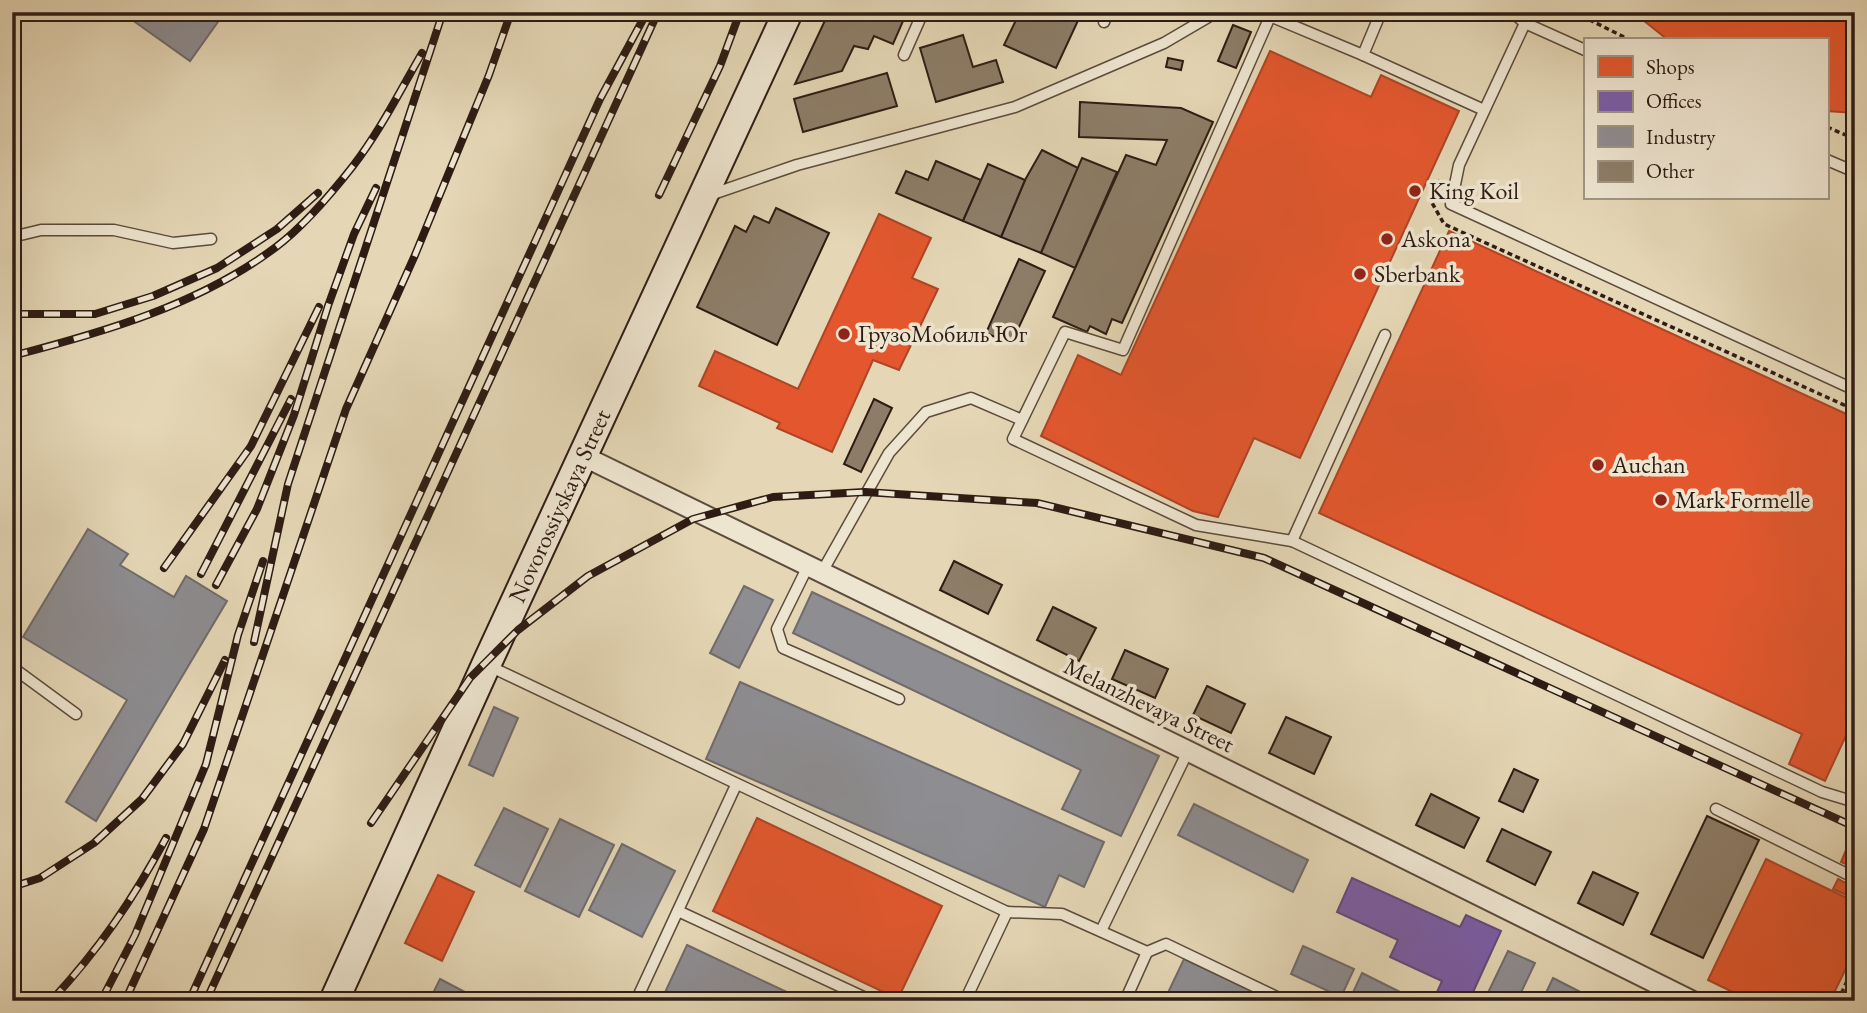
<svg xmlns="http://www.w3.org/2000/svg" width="1867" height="1013" viewBox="0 0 1867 1013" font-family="'EB Garamond',serif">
	<rect width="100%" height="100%" fill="#e5d7b6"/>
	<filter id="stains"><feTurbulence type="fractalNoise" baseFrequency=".00286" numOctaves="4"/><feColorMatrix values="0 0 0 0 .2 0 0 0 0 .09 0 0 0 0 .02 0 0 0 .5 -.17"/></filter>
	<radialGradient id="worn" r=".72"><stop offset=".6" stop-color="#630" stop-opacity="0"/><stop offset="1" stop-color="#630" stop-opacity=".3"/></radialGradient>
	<!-- shops -->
	<g fill="#e4572e" stroke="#ad4526" stroke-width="2">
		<polygon points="1633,12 1855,12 1855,113 1827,111 1827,40 1668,40"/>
		<polygon points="1270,51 1371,97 1381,75 1459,111 1300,458 1254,438 1218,517 1193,511 1041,436 1078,355 1121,375"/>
		<polygon points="879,214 931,238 912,278 938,289 899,370 873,360 832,452 777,428 780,423 699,386 715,351 798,389"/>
		<polygon points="1449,231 1855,418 1855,716 1825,781 1789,764 1802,734 1319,513"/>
		<polygon points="757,818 942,906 898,999 713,911"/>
		<polygon points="1846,850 1855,854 1855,868 1841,862"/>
		<polygon points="1766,859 1855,902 1855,950 1830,1001 1751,1001 1708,980"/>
		<polygon points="438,875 474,892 442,961 405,943"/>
		<polygon points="1838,879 1855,888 1855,899 1833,889"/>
	</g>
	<!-- offices -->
	<polygon fill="#7b5ea7" stroke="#644a7b" stroke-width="2" points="1352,878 1460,927 1466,915 1501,931 1469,1001 1433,1001 1442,981 1390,957 1398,940 1337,912"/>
	<!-- industry -->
	<g fill="#8d8d92" stroke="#706b6c" stroke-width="2">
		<polygon points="121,12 225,12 190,61"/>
		<polygon points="88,529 128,554 120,565 174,597 186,576 227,601 96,821 66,802 127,700 23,637"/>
		<polygon points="744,586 773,600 739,668 710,653"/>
		<polygon points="812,592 1159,756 1121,836 1062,809 1081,770 793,633"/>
		<polygon points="740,682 1104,842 1084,887 1059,875 1045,907 706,759"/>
		<polygon points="494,707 518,718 493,776 469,765"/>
		<polygon points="1194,804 1308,860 1293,892 1178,835"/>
		<polygon points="504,808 548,829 520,887 475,865"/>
		<polygon points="560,819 614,845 579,917 525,891"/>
		<polygon points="622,844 675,871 642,937 589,910"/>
		<polygon points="687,945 806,1001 661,1001"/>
		<polygon points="1303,946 1354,969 1341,997 1291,974"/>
		<polygon points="1508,951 1535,963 1517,1001 1484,1001"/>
		<polygon points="1184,959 1273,1001 1164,1001"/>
		<polygon points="1362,973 1418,1001 1349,1001"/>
		<polygon points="1553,978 1598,1001 1542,1001"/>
		<polygon points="440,979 482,1001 429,1001"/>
	</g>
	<!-- building -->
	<g fill="#8d7d68" stroke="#2e1c14" stroke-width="2">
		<polygon points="829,12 907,12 893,44 874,36 868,49 854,46 842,71 795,84"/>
		<polygon points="1011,12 1082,12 1056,68 1004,45 1018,16"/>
		<polygon points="1233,25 1251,32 1236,68 1218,61"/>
		<polygon points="963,35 973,67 996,60 1003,82 936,102 920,48"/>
		<polygon points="1168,58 1183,61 1181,70 1166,67"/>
		<polygon points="887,73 897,106 803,132 794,99"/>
		<polygon points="1080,102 1181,108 1213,122 1122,323 1112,319 1106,334 1090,326 1087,332 1053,317 1126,155 1156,165 1167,140 1079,137"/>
		<polygon points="1042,150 1078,168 1041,253 1001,237 1025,180"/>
		<polygon points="1082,158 1117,172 1075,268 1041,253"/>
		<polygon points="936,161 981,180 963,221 896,193 906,171 928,180"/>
		<polygon points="988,164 1025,180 1001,237 963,221"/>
		<polygon points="776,208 829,233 777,345 697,307 735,226 746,232 754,216 769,223"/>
		<polygon points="1019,259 1045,271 1011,344 986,333"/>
		<polygon points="874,399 892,408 861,472 844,464"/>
		<polygon points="954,561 1002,585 988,614 940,590"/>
		<polygon points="1053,607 1096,628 1079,661 1037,640"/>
		<polygon points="1125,650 1168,669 1155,698 1112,679"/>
		<polygon points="1207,686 1245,704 1231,733 1193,715"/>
		<polygon points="1286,717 1331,737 1314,774 1269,753"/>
		<polygon points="1514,769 1538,780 1523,812 1499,801"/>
		<polygon points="1431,794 1479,818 1464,848 1416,825"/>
		<polygon points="1707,816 1759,840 1703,958 1651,934"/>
		<polygon points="1502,829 1551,852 1535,885 1487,861"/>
		<polygon points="1593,872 1638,893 1623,925 1578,903"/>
	</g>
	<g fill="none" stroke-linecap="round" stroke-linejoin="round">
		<defs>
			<g id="lane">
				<polyline points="1272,12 1123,350 1065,332 1013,439 1196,525 1292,541 1822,792 1855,802"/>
				<polyline points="1381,12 1363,55 1484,110"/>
				<polyline points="1512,12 1525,23 1585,50"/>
				<polyline points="1525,12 1525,23 1459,165 1451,204 1855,390"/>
				<polyline points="1270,16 1363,55"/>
				<polyline points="1104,22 1108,12"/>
				<polyline points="904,55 923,12"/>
				<polyline points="1827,160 1855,172"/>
				<polyline points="710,195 797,165 1015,107 1164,43 1217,12"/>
				<polyline points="12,237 41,230 114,230 173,243 211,239"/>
				<polyline points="1292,541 1385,335"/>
				<polyline points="808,566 777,629 783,648 899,699"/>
				<polyline points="822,572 889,453 926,412 971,398 1022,420"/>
				<polyline points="489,666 1007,912 965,1001"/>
				<polyline points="12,667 76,714"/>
				<polyline points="1716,809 1855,878"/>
				<polyline points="678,911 872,1001"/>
				<polyline points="1007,912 1062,914 1147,952 1125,1001"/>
				<polyline points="1101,931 1188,751"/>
				<polyline points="1147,952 1166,944 1285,1001"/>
				<polyline points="636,1001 736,785"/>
			</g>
			<polyline id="street" points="583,456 1188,751 1692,1001"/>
			<g id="secondary">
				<path id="s1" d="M334 1001 486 665 788 12"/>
			</g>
		</defs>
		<!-- lane casing -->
		<use href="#lane" stroke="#5c4b3c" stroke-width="13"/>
		<!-- street casing -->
		<use href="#street" stroke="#5c4b3c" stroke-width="23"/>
		<!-- secondary casing -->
		<use href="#secondary" stroke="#2e1c14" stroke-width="32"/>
		<!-- path -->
		<g stroke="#2e1c14" stroke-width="3.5" stroke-dasharray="5 3.5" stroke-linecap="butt">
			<polyline points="1574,12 1630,40"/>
			<polyline points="1827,127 1855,139"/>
			<polyline points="1440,180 1431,201 1444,224 1855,410"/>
			<polyline points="1838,1001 1855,963"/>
		</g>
		<!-- lane -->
		<use href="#lane" stroke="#eee5d0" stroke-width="10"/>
		<!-- street -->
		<use href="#street" stroke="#eee5d0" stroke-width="19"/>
		<!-- secondary -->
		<use href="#secondary" stroke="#eee5d0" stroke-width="28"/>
		<defs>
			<g id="rail">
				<polyline points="659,195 720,66 740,12"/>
				<polyline points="12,314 95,314 153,296 217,268 277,229 318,193"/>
				<path d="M12 356C104 332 199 305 276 247 304 226 331 194 353 166 380 131 400 91 422 53"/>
				<polyline points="164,568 251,446 319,307"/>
				<polyline points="201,574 291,399"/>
				<polyline points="216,585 257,509 294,415 328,306 354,234 376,188"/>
				<polyline points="254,642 288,484 443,12"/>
				<polyline points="371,823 470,678 518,630 588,576 693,519 773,497 865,492 1037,503 1264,558 1855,827"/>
				<polyline points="12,887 40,878 94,843 142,799 183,744 225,660"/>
				<path d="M51 1001C100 948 132 901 166 838"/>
				<polyline points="101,1001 135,935 206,764 238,635 263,561"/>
				<polyline points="125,1001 204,829 346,409 415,255 489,75 511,12"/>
				<polyline points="189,1001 600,99 647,12"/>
				<polyline points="206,1001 658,12"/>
			</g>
		</defs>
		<!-- rail casing -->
		<use href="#rail" stroke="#2e1c14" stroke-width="8"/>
		<!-- rail -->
		<use href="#rail" stroke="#eee5d0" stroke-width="5" stroke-dasharray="16" stroke-linecap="butt"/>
	</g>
	<!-- markers -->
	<g fill="#8f2418" stroke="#eee5d0" stroke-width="2.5">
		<circle cx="1415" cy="191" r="7"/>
		<circle cx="1387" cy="239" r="7"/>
		<circle cx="1360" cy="274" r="7"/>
		<circle cx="844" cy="334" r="7"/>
		<circle cx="1598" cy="465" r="7"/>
		<circle cx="1661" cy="500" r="7"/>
	</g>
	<g text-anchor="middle" stroke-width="7" stroke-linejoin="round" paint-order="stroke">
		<!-- poi labels -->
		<g font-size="24" fill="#2e1c14" stroke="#eee5d0" text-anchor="start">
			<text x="1429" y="199">King Koil</text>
			<text x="1401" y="247">Askona</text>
			<text x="1374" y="282">Sberbank</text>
			<text x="858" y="342">ГрузоМобиль Юг</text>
			<text x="1612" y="473">Auchan</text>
			<text x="1675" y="508">Mark Formelle</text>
		</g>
		<!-- street labels -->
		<g font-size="24" fill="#2e1c14" stroke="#eee5d0">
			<text dy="8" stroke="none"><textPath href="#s1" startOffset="544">Novorossiyskaya Street</textPath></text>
			<text transform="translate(1149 705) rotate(26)" y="8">Melanzhevaya Street</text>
		</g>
	</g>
	<!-- margin -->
	<rect width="1867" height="1013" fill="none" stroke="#e5d7b6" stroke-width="42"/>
	<rect x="14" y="14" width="1839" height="985" fill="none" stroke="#2e1c14" stroke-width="3.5"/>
	<rect x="21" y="21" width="1825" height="971" fill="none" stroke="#2e1c14" stroke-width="2"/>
	<!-- legend -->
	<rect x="1584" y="38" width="245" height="161" fill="#eee5d0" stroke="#a19585" stroke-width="2"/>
	<rect x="1598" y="56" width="35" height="21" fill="#e4572e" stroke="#a19585" stroke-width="2"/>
	<text x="1646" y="74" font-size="21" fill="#2e1c14">Shops</text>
	<rect x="1598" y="91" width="35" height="21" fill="#7b5ea7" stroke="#a19585" stroke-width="2"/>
	<text x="1646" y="108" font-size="21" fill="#2e1c14">Offices</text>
	<rect x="1598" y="126" width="35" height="21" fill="#8d8d92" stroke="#a19585" stroke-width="2"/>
	<text x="1646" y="144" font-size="21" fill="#2e1c14">Industry</text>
	<rect x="1598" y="161" width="35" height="21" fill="#8d7d68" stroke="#a19585" stroke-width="2"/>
	<text x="1646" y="178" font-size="21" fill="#2e1c14">Other</text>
	<rect width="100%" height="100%" filter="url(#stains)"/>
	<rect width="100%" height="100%" fill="url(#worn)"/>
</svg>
